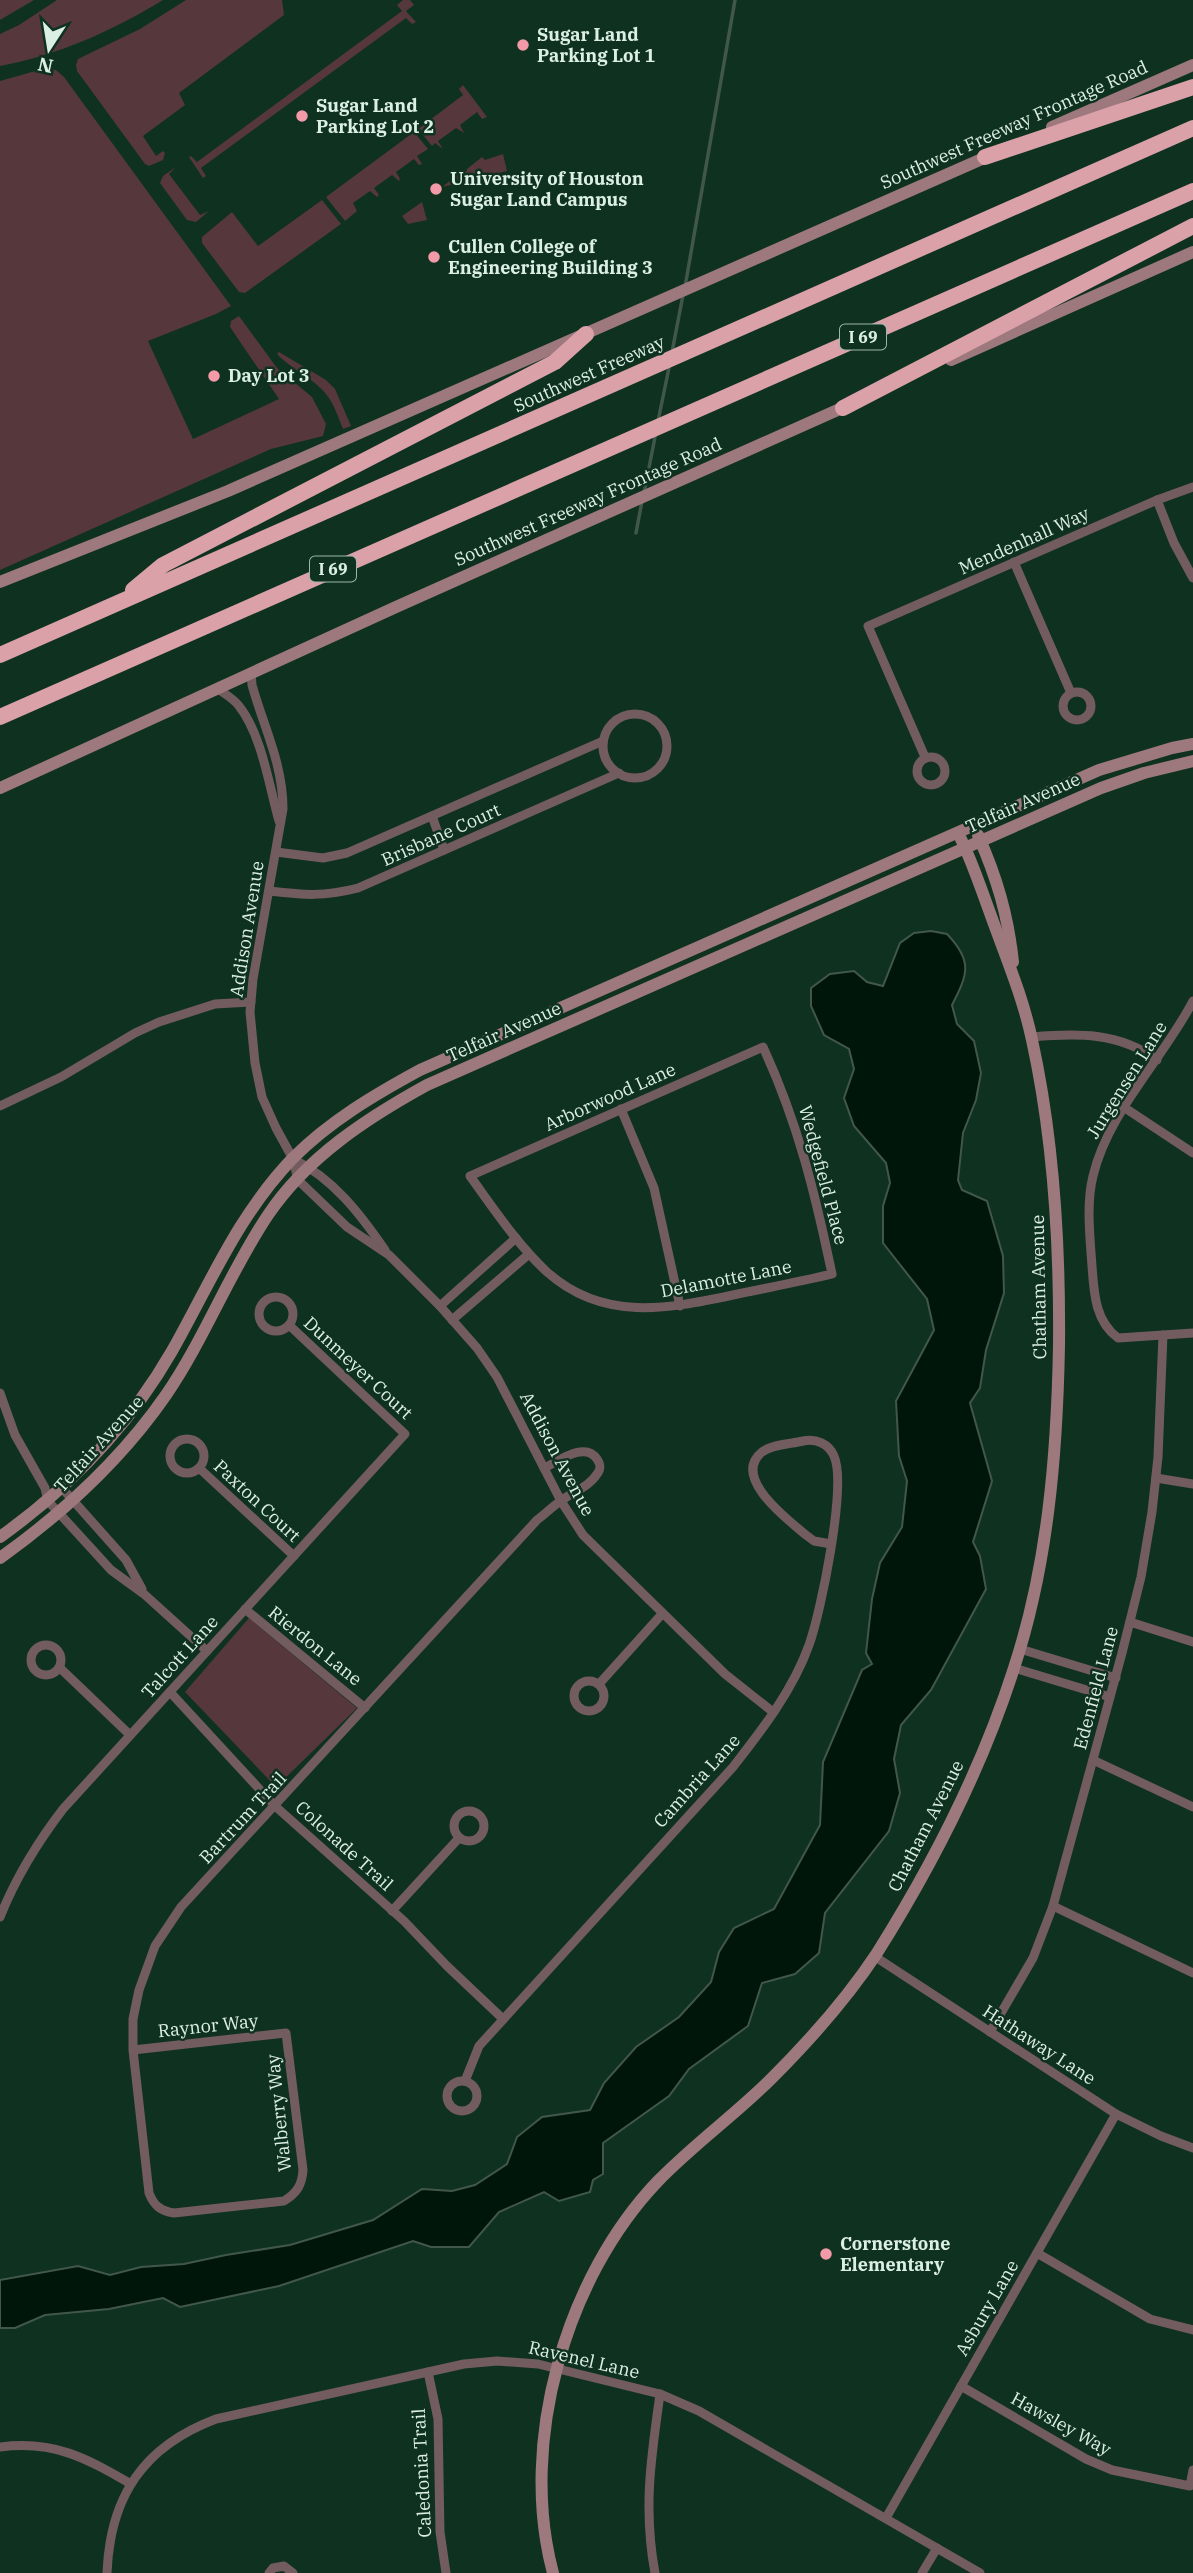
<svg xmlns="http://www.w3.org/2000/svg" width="1193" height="2573" viewBox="0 0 1193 2573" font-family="'IBM Plex Serif',serif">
	<rect width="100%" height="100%" fill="#0f3120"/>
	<!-- green -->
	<g fill="#55373c">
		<polygon points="0,0 34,0 0,20"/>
		<path d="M57 0H163C112 31 59 55 0 66V34L19 25Z"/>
		<polygon points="186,0 282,0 284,15 179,93 185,105 143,136 156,156 163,151 165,153 163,160 149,166 145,164 77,71 76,65 78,59 140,29"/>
		<polygon points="403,0 410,0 414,5 406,11 416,22 412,24 406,18 201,168 206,176 203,178 189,157 191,156 197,162 402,11 397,5"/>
		<polygon points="46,68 56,70 64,77 231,306 216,314 148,341 193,439 279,399 230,327 231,321 239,316 277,368 312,397 326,424 323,436 271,449 0,570 0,81"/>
		<polygon points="463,85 487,117 482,119 477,112 460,125 464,133 456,128 438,141 443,149 435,143 432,146 418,129 463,95 459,89"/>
		<polygon points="414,132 428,149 417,156 422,164 419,165 414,159 396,172 400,179 399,181 392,175 374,188 379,195 377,197 370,191 353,203 357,211 345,221 326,197"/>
		<polygon points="503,154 507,171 442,187 463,171 467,171 467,169 482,157 485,160"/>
		<polygon points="176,167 169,174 200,215 209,211 196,222 187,220 160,183 163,176"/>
		<polygon points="322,200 341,224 245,293 239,292 202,243 202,237 232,212 258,246"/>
		<polygon points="422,202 427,220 408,224 402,216"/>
		<path d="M279 352 326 380 335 389 351 426 343 429C339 419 335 407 329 398 316 379 292 370 277 354Z"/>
		<polygon points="249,1618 357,1708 276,1787 185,1692"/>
	</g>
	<!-- water -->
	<path fill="#00160a" stroke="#42574b" stroke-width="2" d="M931 931 947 934C973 961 968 974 952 1005L957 1024 974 1041 981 1073 976 1100 963 1133 958 1180 962 1190 987 1201 1003 1256 1004 1293 986 1350 980 1388 970 1403 992 1481 973 1542 980 1556 986 1589 931 1690 901 1725 894 1759 900 1793 889 1831 825 1913 819 1953 795 1974 762 1983 748 2026 689 2069 669 2096 603 2143V2174L593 2180 590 2192 559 2201 544 2192 499 2212 469 2247H431L413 2241 279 2286 180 2307 163 2298 109 2309 45 2315 15 2328H0V2280L78 2266 110 2275 141 2267 184 2264 226 2255 290 2245 373 2220 422 2189 452 2191 475 2185 507 2164 517 2137 542 2117 590 2110 604 2083 636 2047 679 2017 711 1982 719 1952 734 1928 774 1909 820 1825 823 1762 862 1670 872 1664 866 1653 872 1599 880 1563 902 1527 907 1481 899 1456 896 1401 934 1330 927 1299 883 1243V1206L890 1183 886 1163 854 1126 844 1098 854 1069 849 1049 824 1035 811 1006V988L830 974 854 971 867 982 883 986 900 943 914 933Z"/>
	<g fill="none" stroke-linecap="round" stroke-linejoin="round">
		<!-- stream -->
		<g stroke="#42574b" stroke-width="3.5">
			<polyline points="685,287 735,0"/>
			<polyline points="672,352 683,295"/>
			<polyline points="658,421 670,363"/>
			<polyline points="644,493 656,432"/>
			<polyline points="636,533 642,501"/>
		</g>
		<!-- street -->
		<g stroke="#735c5f" stroke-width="9">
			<polyline points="1157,500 1174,543 1193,578"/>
			<polyline points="1014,562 1071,693"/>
			<path d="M251 673 252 685C264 728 283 764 283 809L253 979 250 1012 255 1063 262 1097 276 1128 293 1159 298 1180 347 1227 389 1255 440 1306 477 1348 497 1377 561 1501 583 1535 725 1674 773 1712"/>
			<path d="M218 689C225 694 234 699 239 706 262 735 269 786 279 821"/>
			<circle cx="1077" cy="706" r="14"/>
			<circle cx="635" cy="746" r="32"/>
			<circle cx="931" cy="771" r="14"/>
			<polyline points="925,757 868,626 1157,500 1193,487"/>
			<polyline points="432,816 444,850"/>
			<polyline points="276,852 323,858 347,853 603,741"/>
			<path d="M269 891C305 895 323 897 358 888L619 773"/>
			<path d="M1193 1001C1163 1059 1108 1112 1093 1176 1086 1204 1090 1237 1092 1266 1094 1293 1095 1321 1118 1338L1193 1333"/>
			<path d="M1032 1037C1077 1033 1119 1032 1157 1060"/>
			<path d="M763 1047C798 1123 815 1193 832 1274 799 1282 766 1288 733 1295 667 1309 603 1322 547 1272 517 1244 494 1209 470 1176Z"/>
			<polyline points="0,1106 61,1077 135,1033 159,1022 215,1004 251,1002"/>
			<polyline points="1125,1108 1193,1153"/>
			<polyline points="621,1109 654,1188 680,1306"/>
			<path d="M293 1159C333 1178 361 1215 385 1250"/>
			<circle cx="276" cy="1314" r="17"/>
			<polyline points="440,1306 516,1238"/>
			<polyline points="452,1320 529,1254"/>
			<polyline points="0,1393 15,1435 45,1488 48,1501 111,1570 144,1594 207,1651"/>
			<circle cx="187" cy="1456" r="17"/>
			<polyline points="199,1468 294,1556"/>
			<polyline points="1156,1478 1193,1484"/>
			<polyline points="62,1488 126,1560 142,1589"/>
			<polyline points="245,1609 365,1708"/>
			<polyline points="1130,1622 1193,1642"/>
			<circle cx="46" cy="1660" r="15"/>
			<polyline points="1020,1649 1116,1678"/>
			<polyline points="60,1668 130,1735"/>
			<polyline points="1014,1668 1110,1697"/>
			<circle cx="589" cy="1696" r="15"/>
			<polyline points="599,1684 662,1614"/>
			<polyline points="170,1692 275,1806 404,1921 447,1966 502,2018"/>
			<polyline points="1093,1760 1193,1807"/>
			<circle cx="469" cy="1826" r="15"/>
			<polyline points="1053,1906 1193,1973"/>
			<polyline points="392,1911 459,1838"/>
			<path d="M0 1917C16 1877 37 1843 63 1809L405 1434 289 1325"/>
			<polyline points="874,1956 1116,2114 1161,2136 1193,2148"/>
			<polyline points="990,2032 1033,1958 1053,1906 1122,1653 1141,1577 1152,1512 1158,1457 1163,1335"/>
			<path d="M133 2050 286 2033 303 2170C302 2185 297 2193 284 2201L174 2213C161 2211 154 2206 149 2193L133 2050V2019L139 1990 155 1946 181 1907 537 1520C545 1514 553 1506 562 1500 573 1492 590 1486 597 1474 601 1469 601 1465 597 1459 585 1441 559 1461 544 1468"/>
			<circle cx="462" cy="2096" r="15"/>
			<path d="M465 2081 479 2046 733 1767C762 1730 793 1690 809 1645 821 1612 847 1485 834 1456 829 1444 816 1438 803 1441 791 1444 772 1444 762 1452 731 1477 787 1519 806 1535L814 1541 831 1544"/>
			<polyline points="1037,2253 1150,2319 1193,2330"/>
			<polyline points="428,2372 438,2419 440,2532 446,2573"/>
			<polyline points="961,2386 1086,2459 1112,2470 1190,2486 1193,2470"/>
			<path d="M0 2447C54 2440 86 2458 131 2484"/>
			<polyline points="886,2518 1116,2114"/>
			<path d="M107 2573C110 2496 144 2446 216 2419L464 2364 497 2361 538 2364 660 2394 699 2411 980 2573"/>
			<polyline points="269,2573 273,2568 284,2566 293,2573"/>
			<path d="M655 2573C643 2509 651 2458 660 2394"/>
			<polyline points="922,2573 937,2548"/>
		</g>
		<!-- secondary -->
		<g stroke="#9d787d" stroke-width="12">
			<polyline points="1052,127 1193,65"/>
			<polyline points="951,360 1193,252"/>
			<polyline points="0,582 228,491 991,155"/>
			<polyline points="0,788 396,607 851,404"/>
			<path d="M978 835C997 878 1008 915 1013 962"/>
			<path d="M0 1537C70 1487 129 1426 172 1351 210 1284 238 1215 293 1158 330 1121 374 1095 420 1070L1099 770 1172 748 1193 744"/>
			<path d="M0 1558C63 1513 121 1460 166 1395 205 1338 229 1273 268 1215 307 1157 367 1118 427 1085L1101 788 1144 773 1193 761"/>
			<path d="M553 2573C518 2443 566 2277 658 2181 694 2144 736 2114 772 2078 810 2040 848 1997 877 1953 933 1864 982 1768 1014 1668 1048 1565 1057 1454 1059 1346 1060 1243 1054 1140 1032 1040 1023 997 1005 955 990 913 980 886 971 858 958 833"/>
		</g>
		<!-- highway -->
		<g stroke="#daa1a9" stroke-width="16">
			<polyline points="985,157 1193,87"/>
			<polyline points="843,408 1193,226"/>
			<polyline points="133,590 163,565 555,362 586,334"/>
			<polyline points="0,655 1193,128"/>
			<polyline points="0,717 1193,191"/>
		</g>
	</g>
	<!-- markers -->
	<g fill="#f39aa9" stroke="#0f3120" stroke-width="2.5">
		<circle cx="523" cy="45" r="7"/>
		<circle cx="302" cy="116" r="7"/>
		<circle cx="436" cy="189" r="7"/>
		<circle cx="434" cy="257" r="7"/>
		<circle cx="214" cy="376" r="7"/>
		<circle cx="826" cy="2254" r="7"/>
	</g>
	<g text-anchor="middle" stroke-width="5" stroke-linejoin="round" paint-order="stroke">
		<!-- shield labels -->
		<g fill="#0f3120" stroke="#9eb6a9" stroke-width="2">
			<rect x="840" y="324.5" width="46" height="25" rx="5"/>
			<rect x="310" y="556.5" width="46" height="25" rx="5"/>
		</g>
		<g font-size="16" font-weight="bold" fill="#dcefe4">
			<text x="863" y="343">I 69</text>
			<text x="333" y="575">I 69</text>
		</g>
		<!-- poi labels -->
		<g font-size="18" font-weight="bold" fill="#dcefe4" stroke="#0f3120" text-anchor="start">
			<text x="537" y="41">Sugar Land<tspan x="537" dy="21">Parking Lot 1</tspan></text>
			<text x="316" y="112">Sugar Land<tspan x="316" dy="21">Parking Lot 2</tspan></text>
			<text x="450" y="185">University of Houston<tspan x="450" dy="21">Sugar Land Campus</tspan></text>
			<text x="448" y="253">Cullen College of<tspan x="448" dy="21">Engineering Building 3</tspan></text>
			<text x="228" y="382">Day Lot 3</text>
			<text x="840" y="2250">Cornerstone<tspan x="840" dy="21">Elementary</tspan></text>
		</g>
		<!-- street labels -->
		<g font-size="18" fill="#dcefe4" stroke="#0f3120">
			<text transform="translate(1014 125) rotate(-24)" y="6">Southwest Freeway Frontage Road</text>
			<text transform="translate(589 374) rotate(-24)" y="6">Southwest Freeway</text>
			<text transform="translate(588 502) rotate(-24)" y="6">Southwest Freeway Frontage Road</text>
			<text transform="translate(1024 541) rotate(-24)" y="6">Mendenhall Way</text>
			<text transform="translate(1023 803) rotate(-24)" y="6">Telfair Avenue</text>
			<text transform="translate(441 835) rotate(-24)" y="6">Brisbane Court</text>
			<text transform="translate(247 929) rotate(-81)" y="6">Addison Avenue</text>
			<text transform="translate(504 1032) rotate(-24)" y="6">Telfair Avenue</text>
			<text transform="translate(1127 1080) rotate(-58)" y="6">Jurgensen Lane</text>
			<text transform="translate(610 1097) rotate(-24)" y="6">Arborwood Lane</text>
			<text transform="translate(823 1175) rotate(75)" y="6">Wedgefield Place</text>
			<text transform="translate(726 1279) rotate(-11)" y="6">Delamotte Lane</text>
			<text transform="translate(1039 1287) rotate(-91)" y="6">Chatham Avenue</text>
			<text transform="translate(358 1368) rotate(43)" y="6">Dunmeyer Court</text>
			<text transform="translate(99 1444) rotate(-48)" y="6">Telfair Avenue</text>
			<text transform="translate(557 1454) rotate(62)" y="6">Addison Avenue</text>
			<text transform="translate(257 1501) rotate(43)" y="6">Paxton Court</text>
			<text transform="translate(315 1646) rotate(39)" y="6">Rierdon Lane</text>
			<text transform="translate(180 1657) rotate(-48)" y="6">Talcott Lane</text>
			<text transform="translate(1096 1688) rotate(-75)" y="6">Edenfield Lane</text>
			<text transform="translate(697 1781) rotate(-48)" y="6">Cambria Lane</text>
			<text transform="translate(243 1818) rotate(-47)" y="6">Bartrum Trail</text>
			<text transform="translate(926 1826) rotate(-63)" y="6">Chatham Avenue</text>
			<text transform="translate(344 1846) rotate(42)" y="6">Colonade Trail</text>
			<text transform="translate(208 2026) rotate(-6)" y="6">Raynor Way</text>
			<text transform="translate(1039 2045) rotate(33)" y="6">Hathaway Lane</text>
			<text transform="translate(279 2113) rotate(-96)" y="6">Walberry Way</text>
			<text transform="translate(987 2308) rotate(-60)" y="6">Asbury Lane</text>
			<text transform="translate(584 2360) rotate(13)" y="6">Ravenel Lane</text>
			<text transform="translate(1061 2424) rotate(29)" y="6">Hawsley Way</text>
			<text transform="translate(422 2473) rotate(-93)" y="6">Caledonia Trail</text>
		</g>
	</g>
	<!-- north arrow -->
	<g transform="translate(49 49) rotate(192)" stroke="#0f3120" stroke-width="5" paint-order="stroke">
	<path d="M0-5L12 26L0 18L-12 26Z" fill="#dcefe4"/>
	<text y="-10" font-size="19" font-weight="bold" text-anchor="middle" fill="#dcefe4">N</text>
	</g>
</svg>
